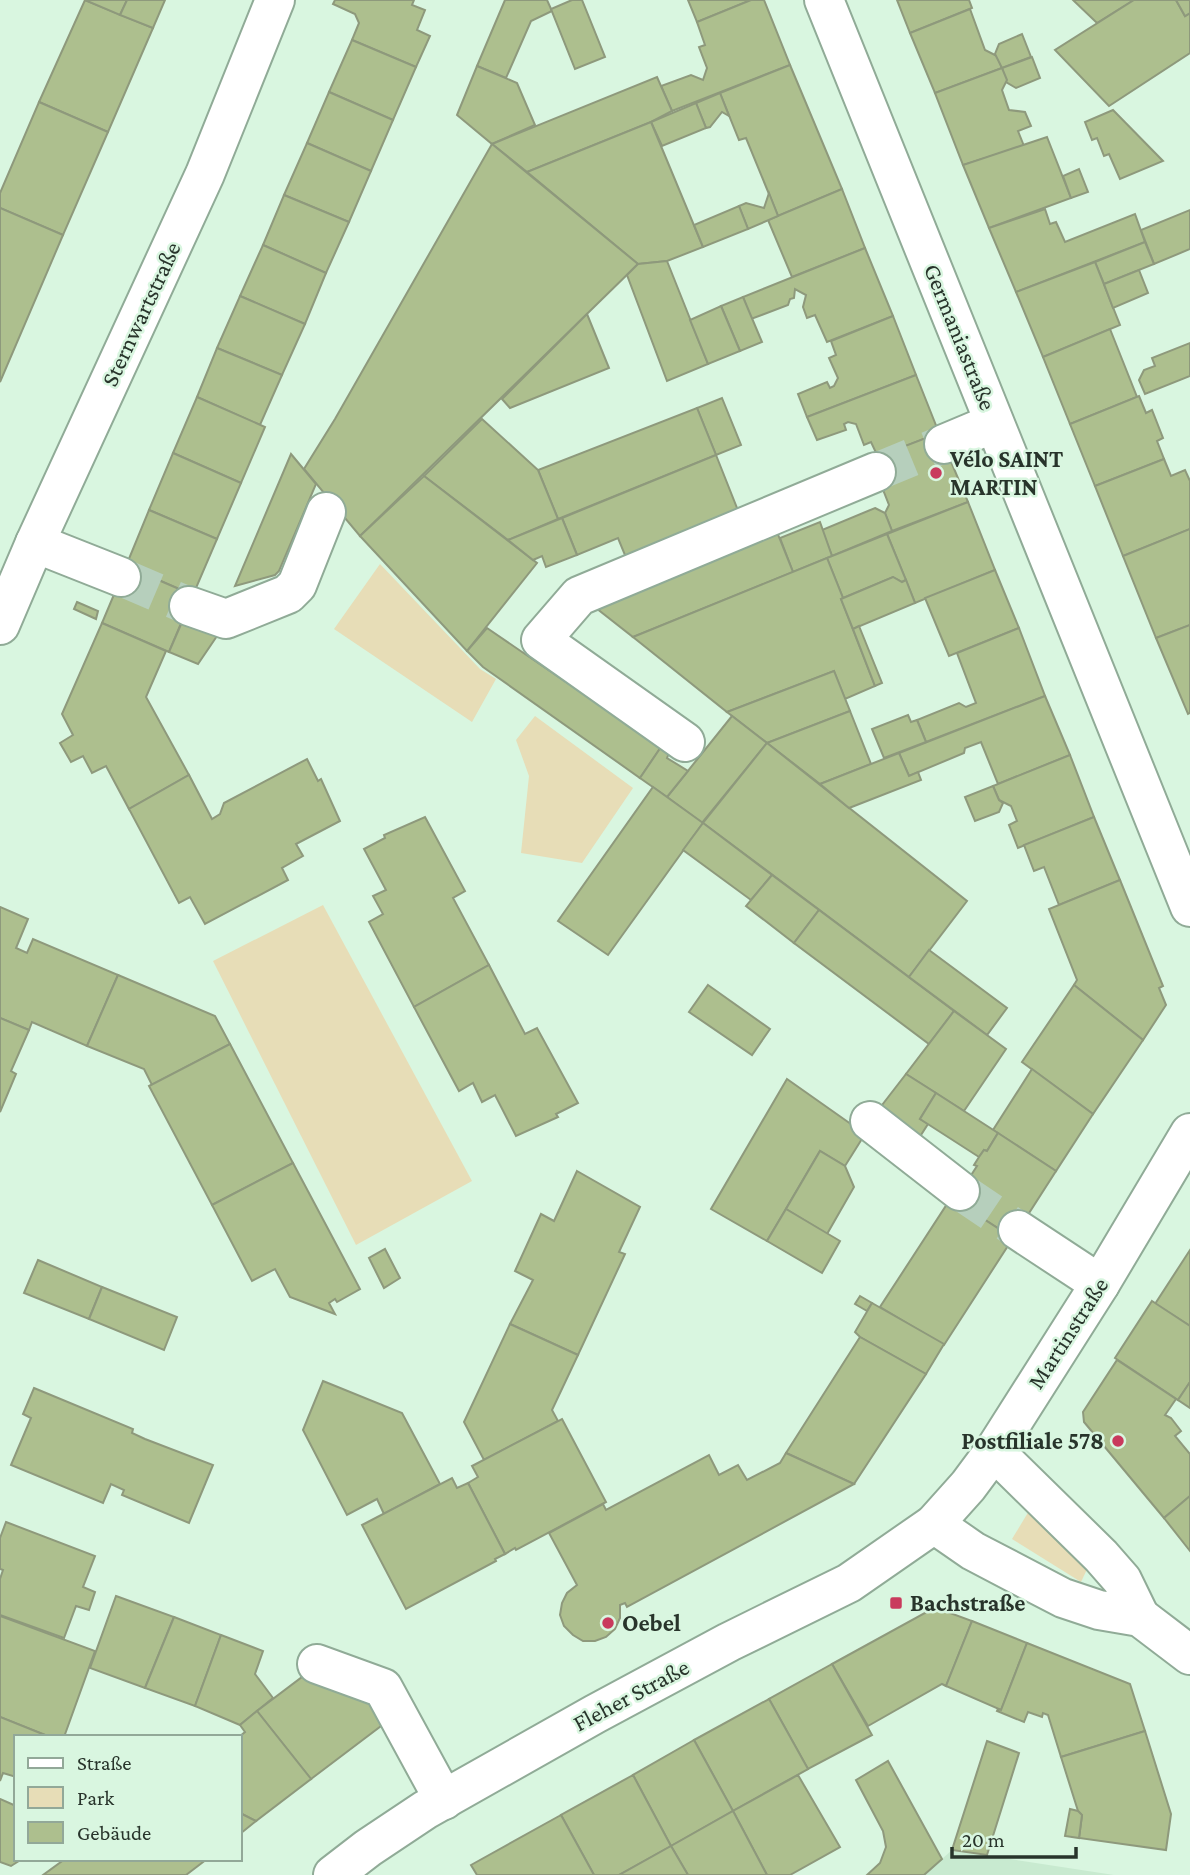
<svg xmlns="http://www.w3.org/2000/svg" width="1190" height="1875" viewBox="0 0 1190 1875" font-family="'Crimson Pro',serif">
	<rect width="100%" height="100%" fill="#d9f6e0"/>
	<!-- built -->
	<polygon fill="#c8ead0" points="952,1850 1114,1875 924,1875"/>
	<!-- green -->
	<g fill="#e7ddb7">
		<polygon points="380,564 480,669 496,679 472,722 334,629"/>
		<polygon points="535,716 633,788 582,863 521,853 529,776 516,740"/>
		<polygon points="323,905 472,1181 356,1245 213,961"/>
		<polygon points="1032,1506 1090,1563 1081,1582 1012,1539"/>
	</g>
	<!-- building -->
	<g fill="#adbf8e" stroke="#8e997c" stroke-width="2">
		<polygon points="85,0 153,28 108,132 39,102"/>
		<polygon points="85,0 127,0 120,15"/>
		<polygon points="127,0 165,0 153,28 120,15"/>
		<polygon points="335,0 414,0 412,5 425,10 417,30 430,36 416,67 352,40 359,23 355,14 333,4"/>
		<polygon points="505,0 547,0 552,11 531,21 506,78 477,66"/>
		<polygon points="572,0 582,0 605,57 575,69 551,9"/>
		<polygon points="688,0 751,0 697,22"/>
		<polygon points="751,0 764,0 790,65 672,111 661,86 691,75 703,80 707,68 699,47 705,45 697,22"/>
		<polygon points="897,0 969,0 972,8 910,33"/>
		<polygon points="1073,0 1134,0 1097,23"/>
		<polygon points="1134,0 1176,0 1185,16 1190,13 1190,53 1109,106 1055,50"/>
		<polygon points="1176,0 1190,0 1190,13 1185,16"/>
		<polygon points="970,9 985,50 997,56 1002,68 935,93 910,33"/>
		<polygon points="1022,34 1031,57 1002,68 995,54 999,44"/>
		<polygon points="352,40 416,67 393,120 329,92"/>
		<polygon points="1032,57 1040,78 1016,88 1006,82 1002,68"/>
		<polygon points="790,65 842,189 778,216 746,138 739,140 720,93"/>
		<polygon points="477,66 517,83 535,125 492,144 457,115"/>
		<polygon points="1002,68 1007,80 1002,90 1009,110 1025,112 1031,126 1018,131 1024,146 963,165 935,93"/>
		<polygon points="657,77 672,111 651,122 527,172 492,144"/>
		<polygon points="329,92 393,120 371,171 307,143"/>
		<polygon points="720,93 729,116 722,112 710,127 706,128 696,103"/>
		<polygon points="39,102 108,132 63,235 0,208 0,193"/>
		<polygon points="696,103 706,128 662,146 651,122"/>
		<polygon points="1113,110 1163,161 1120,179 1109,154 1104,156 1097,138 1092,140 1085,122"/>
		<polygon points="651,122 703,247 667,261 638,264 527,172"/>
		<polygon points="1047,137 1071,198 989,228 963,165"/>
		<polygon points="307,143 371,171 349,222 284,195"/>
		<polygon points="492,144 638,264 360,536 304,469 335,419"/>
		<polygon points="1079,169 1088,192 1071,198 1063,176"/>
		<polygon points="842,189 865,248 792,277 768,220"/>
		<polygon points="769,193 778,216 748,229 739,206 746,203 764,208"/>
		<polygon points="284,195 349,222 326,273 263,245"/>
		<polygon points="739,206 748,229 703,247 694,225"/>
		<polygon points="0,208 63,235 0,382"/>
		<polygon points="1045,209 1050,224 1056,222 1065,242 1135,214 1145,242 1016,292 989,228"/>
		<polygon points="1190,210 1190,249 1154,264 1141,230"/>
		<polygon points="1145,242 1154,264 1104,284 1095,262"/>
		<polygon points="263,245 326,273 305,324 240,296"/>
		<polygon points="865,248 893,316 827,342 815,315 807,318 803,307 806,295 795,289 794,298 790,299 788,305 751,319 743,297"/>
		<polygon points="667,261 708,364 667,381 627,275 638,264"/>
		<polygon points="1095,262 1120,325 1043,357 1016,292"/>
		<polygon points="1139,270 1148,293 1113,308 1104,284"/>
		<polygon points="240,296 305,324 282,375 217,348"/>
		<polygon points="743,297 762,342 740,351 721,306"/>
		<polygon points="721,306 740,351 708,364 690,320"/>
		<polygon points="587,314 609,368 510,408 502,399"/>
		<polygon points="893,316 916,375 807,417 798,394 827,382 830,388 834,386 838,378 829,358 836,355 831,341"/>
		<polygon points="1110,329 1137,397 1070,424 1043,357"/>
		<polygon points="1190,343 1190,376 1145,394 1139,380 1144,370 1155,366 1152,358"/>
		<polygon points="217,348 282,375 260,425 197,397"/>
		<polygon points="916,375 939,433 878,457 871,442 864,445 856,424 848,422 844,424 846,430 817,440 807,417"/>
		<polygon points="1139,396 1146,413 1152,410 1163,438 1157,441 1164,459 1095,486 1070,424"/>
		<polygon points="197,397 265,427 241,483 173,453"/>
		<polygon points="722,398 741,445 716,455 697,408"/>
		<polygon points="697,408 716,455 558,519 538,470"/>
		<polygon points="482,419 538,470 558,519 508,540 424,476"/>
		<polygon points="939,433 968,502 892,531 885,513 889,505 871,459"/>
		<polygon points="173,453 241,483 217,539 149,510"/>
		<polygon points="291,454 316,484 279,571 275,575 235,586"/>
		<polygon points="716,455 739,513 627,560 618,538 577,555 562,518"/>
		<polygon points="1164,459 1171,476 1185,470 1190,481 1190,529 1123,556 1095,486"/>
		<polygon points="424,476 537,563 467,651 360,536"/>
		<polygon points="968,502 995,570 915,603 887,534"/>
		<polygon points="875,508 885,513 892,531 832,556 822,530"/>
		<polygon points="149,510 217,539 193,595 126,566"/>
		<polygon points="562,518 577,555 546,567 542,556 533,560 508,540"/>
		<polygon points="820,522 832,556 793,572 780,538"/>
		<polygon points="1190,529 1190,625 1156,638 1123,556"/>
		<polygon points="777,532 793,572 633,637 596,608"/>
		<polygon points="887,534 906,580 902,582 893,577 843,598 827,558"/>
		<polygon points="827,558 843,598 841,599 875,686 845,699 834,671 727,712 633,637"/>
		<polygon points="126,566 193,595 169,652 102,623"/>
		<polygon points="995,570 1019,628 949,656 925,598"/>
		<polygon points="893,577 902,582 906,580 915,603 853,629 841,599"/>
		<polygon points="77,602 98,611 96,619 74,609"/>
		<polygon points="182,622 217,636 198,664 169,652"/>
		<polygon points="102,623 166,651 146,697 189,775 129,809 106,766 92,773 83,756 71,762 60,743 73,735 62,714"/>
		<polygon points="1190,625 1190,713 1188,714 1156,638"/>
		<polygon points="859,626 882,683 875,686 853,629"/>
		<polygon points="487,628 661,747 640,778 483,667 467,651"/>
		<polygon points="1019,628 1045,696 926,742 917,720 959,703 966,707 976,703 957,653"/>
		<polygon points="834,671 850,711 767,743 727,712"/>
		<polygon points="1045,696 1070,755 998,784 981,742 965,748 964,753 909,776 899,753"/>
		<polygon points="850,711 871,764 820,784 767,743"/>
		<polygon points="908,715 911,722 917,720 926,742 884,758 872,729"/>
		<polygon points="732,716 767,743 702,823 667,797"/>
		<polygon points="767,743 967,901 909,977 703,823"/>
		<polygon points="661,747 669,753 667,758 688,771 667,797 640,778"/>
		<polygon points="899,753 909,776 918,772 921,780 849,808 820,784"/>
		<polygon points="1070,755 1094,817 1018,848 1009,825 1017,821 1011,806 999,800 993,786"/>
		<polygon points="307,759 318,781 321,779 340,821 296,844 303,856 282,868 288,880 205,924 190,897 179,903 129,809 189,775 212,819 220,814 224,803"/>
		<polygon points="993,786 999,800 1003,803 999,812 975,821 965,797"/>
		<polygon points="653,787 703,823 608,955 558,921"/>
		<polygon points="425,817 465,891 453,898 489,965 414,1007 369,922 383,914 373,896 386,890 364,849 385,838 384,835"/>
		<polygon points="1094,817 1120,880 1059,905 1044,867 1034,871 1024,845"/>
		<polygon points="703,823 772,875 751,900 683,850"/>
		<polygon points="772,875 819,910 794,943 746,906"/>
		<polygon points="1120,880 1163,986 1159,988 1166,1005 1143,1040 1074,985 1077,980 1049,909"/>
		<polygon points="0,907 28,919 16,948 27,953 33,939 118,975 87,1046 32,1022 29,1030 0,1018"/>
		<polygon points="819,910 954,1011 929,1044 794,943"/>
		<polygon points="929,950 1007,1008 987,1035 909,977"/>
		<polygon points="489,965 525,1034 537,1028 578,1103 556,1114 558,1117 516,1136 495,1095 482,1102 473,1083 459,1091 414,1007"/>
		<polygon points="118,975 215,1016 230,1044 152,1085 144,1069 87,1046"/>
		<polygon points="708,985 770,1029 752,1055 689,1012"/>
		<polygon points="1074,985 1143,1040 1093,1114 1022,1062"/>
		<polygon points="954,1011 1006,1049 964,1111 906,1074"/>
		<polygon points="0,1018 29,1030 11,1071 16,1074 0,1112"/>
		<polygon points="230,1044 293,1163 212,1205 149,1086"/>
		<polygon points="1032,1069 1093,1114 1056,1171 993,1130"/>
		<polygon points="906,1074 936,1093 920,1119 928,1124 919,1138 879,1109"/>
		<polygon points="787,1079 865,1134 845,1166 820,1151 767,1241 711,1209"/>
		<polygon points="936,1093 998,1133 987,1151 984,1150 979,1157 920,1119"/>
		<polygon points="998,1133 1056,1171 1013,1238 955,1200 977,1166 974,1165 979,1157 984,1150 987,1151"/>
		<polygon points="820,1151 845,1166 854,1187 827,1234 786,1209"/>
		<polygon points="293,1163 360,1289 337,1302 335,1299 329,1303 335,1314 290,1297 275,1269 252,1281 212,1205"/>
		<polygon points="577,1171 640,1207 619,1252 625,1254 578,1355 510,1324 533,1280 515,1271 541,1214 554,1221"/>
		<polygon points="951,1198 1013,1238 944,1345 880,1307"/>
		<polygon points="786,1209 840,1241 822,1273 767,1241"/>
		<polygon points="385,1249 400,1278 384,1288 369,1258"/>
		<polygon points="1190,1250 1190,1326 1155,1304"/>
		<polygon points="38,1260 102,1287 89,1319 24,1293"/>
		<polygon points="102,1287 177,1317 164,1350 89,1319"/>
		<polygon points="860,1296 872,1303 867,1311 855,1304"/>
		<polygon points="1152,1301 1190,1326 1190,1382 1178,1400 1115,1358"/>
		<polygon points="872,1303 944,1344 926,1374 860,1337 855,1332"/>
		<polygon points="510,1324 578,1355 552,1410 558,1421 484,1460 464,1422"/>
		<polygon points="860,1337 926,1374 854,1484 786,1453"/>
		<polygon points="1117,1360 1176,1399 1165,1415 1171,1418 1181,1431 1175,1436 1190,1454 1190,1496 1164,1518 1084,1422 1083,1412"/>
		<polygon points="323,1381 402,1413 440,1484 384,1514 377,1499 347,1515 303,1430"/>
		<polygon points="1190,1382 1190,1408 1178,1400"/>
		<polygon points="34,1388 133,1429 132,1433 145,1439 213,1465 189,1523 122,1495 124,1490 111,1484 103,1503 11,1465 31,1418 23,1414"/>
		<polygon points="562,1419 606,1502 516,1550 515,1548 505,1554 468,1483 478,1477 472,1466"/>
		<polygon points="786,1453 854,1484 627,1607 625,1603 620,1605 620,1618 615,1629 606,1637 595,1641 583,1641 573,1635 564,1626 560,1615 562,1603 567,1593 577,1585 549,1533 603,1504 606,1510 709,1455 719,1475 738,1465 747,1480 780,1463"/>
		<polygon points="452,1478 457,1488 468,1483 505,1554 495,1559 496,1561 406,1609 362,1525"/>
		<polygon points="1190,1496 1190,1551 1164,1518"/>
		<polygon points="6,1522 95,1556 83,1587 95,1592 89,1610 76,1606 64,1638 0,1615 0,1579 3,1570 0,1569 0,1538"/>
		<polygon points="116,1596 174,1617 145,1688 90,1668"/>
		<polygon points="932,1609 942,1610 972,1621 946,1686 942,1684 868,1726 832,1664"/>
		<polygon points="0,1616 95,1651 64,1737 50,1737 0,1717"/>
		<polygon points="174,1617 221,1635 195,1706 145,1688"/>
		<polygon points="972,1621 1027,1643 1001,1710 946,1686"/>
		<polygon points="221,1635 263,1651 255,1674 273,1698 240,1725 195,1706"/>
		<polygon points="1027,1643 1130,1684 1145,1731 1061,1757 1048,1715 1043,1713 1042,1717 1028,1712 1024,1722 997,1711 998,1709 1001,1710"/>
		<polygon points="832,1664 872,1735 808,1769 769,1699"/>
		<polygon points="314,1668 358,1684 385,1723 311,1779 257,1711"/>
		<polygon points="769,1699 808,1769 733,1811 694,1740"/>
		<polygon points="257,1711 311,1779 256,1821 240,1813 239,1737 245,1732 240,1725"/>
		<polygon points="0,1717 50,1737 16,1737 16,1777 3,1773 0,1781"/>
		<polygon points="1145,1731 1171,1814 1166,1850 1079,1838 1082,1815 1078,1811 1061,1757"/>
		<polygon points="694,1740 733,1811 671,1846 633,1775"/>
		<polygon points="987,1741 1019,1753 987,1855 952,1850"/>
		<polygon points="888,1761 942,1859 924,1875 867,1875 880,1863 886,1847 883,1831 856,1780"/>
		<polygon points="633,1775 671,1846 619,1875 594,1875 561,1815"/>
		<polygon points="798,1775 840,1847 790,1875 767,1875 733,1811"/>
		<polygon points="0,1799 16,1806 16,1859 22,1859 11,1866 0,1862"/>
		<polygon points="1070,1809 1078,1811 1082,1815 1079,1838 1065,1836"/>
		<polygon points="733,1811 767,1875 688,1875 671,1846"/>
		<polygon points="240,1813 256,1821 240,1834"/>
		<polygon points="561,1815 594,1875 477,1875 471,1865"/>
		<polygon points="671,1846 688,1875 619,1875"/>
		<polygon points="65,1859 207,1859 186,1875 43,1875"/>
	</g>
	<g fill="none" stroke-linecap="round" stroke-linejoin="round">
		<!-- minor-tunnel -->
		<g stroke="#b6cfbc" stroke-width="38" stroke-dasharray="38 19" stroke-linecap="butt">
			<polyline points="876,472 944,444"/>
			<polyline points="121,577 189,606"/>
			<polyline points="960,1191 1018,1230"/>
		</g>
		<defs>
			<g id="minor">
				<polyline points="824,0 1190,907"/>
				<polyline points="944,444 994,423"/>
				<polyline points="35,543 121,577"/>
				<polyline points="189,606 226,619 288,594 297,585 326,512"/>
				<polyline points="0,625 35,543 205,174 275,0"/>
				<polyline points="685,742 541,640 579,596 876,472"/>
				<polyline points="870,1121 960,1191"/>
				<polyline points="1018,1230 1100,1284"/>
				<polyline points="994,1451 1101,1556 1122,1580 1140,1617"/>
				<polyline points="934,1524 973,1551 1063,1598 1099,1610 1140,1617 1190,1655"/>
				<polyline points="317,1664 383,1688 444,1800"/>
				<polyline points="333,1875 368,1848 425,1810 595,1714 729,1642 849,1583 934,1524 968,1486 994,1451 1100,1284 1190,1133"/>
			</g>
		</defs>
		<!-- minor casing -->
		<use href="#minor" stroke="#90ab97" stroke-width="42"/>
		<!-- minor -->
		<use href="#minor" stroke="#fff" stroke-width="38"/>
	</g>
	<!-- markers -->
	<g fill="#c93a5d" stroke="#d9f6e0" stroke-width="2.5">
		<circle cx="936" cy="473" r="7"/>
		<circle cx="1118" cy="1441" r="7"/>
		<rect x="889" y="1596" width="14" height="14" rx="3.5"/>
		<circle cx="608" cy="1623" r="7"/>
	</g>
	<g text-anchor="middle" stroke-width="5" stroke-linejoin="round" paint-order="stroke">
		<!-- street labels -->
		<g font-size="24" fill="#28342b" stroke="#d9f6e0">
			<text transform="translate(141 314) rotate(-65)" y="8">Sternwartstraße</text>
			<text transform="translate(960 337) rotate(68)" y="8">Germaniastraße</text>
			<text transform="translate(1068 1333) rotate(-57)" y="8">Martinstraße</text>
			<text transform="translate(631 1695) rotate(-28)" y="8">Fleher Straße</text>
		</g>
		<!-- poi labels -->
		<g font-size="24" font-weight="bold" fill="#28342b" stroke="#d9f6e0" text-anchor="start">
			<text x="950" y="467">Vélo SAINT<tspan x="950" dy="28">MARTIN</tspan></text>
			<text x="1104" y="1449" text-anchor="end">Postfiliale 578</text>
			<text x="910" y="1611">Bachstraße</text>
			<text x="622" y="1631">Oebel</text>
		</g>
	</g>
	<!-- legend -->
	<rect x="14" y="1735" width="228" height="126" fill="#d9f6e0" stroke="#92a898" stroke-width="2"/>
	<rect x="28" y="1758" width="35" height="10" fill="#ffffff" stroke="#92a898" stroke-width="2"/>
	<text x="77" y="1770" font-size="21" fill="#28342b">Straße</text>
	<rect x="28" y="1787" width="35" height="21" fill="#e7ddb7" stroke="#92a898" stroke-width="2"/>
	<text x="77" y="1805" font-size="21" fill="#28342b">Park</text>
	<rect x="28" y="1822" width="35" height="21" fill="#adbf8e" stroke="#92a898" stroke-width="2"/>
	<text x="77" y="1840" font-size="21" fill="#28342b">Gebäude</text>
	<!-- scale -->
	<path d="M952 1847v10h124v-10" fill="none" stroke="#28342b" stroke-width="3.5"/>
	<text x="962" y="1847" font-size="21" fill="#28342b" stroke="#d9f6e0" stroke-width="5" paint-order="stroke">20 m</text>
</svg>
